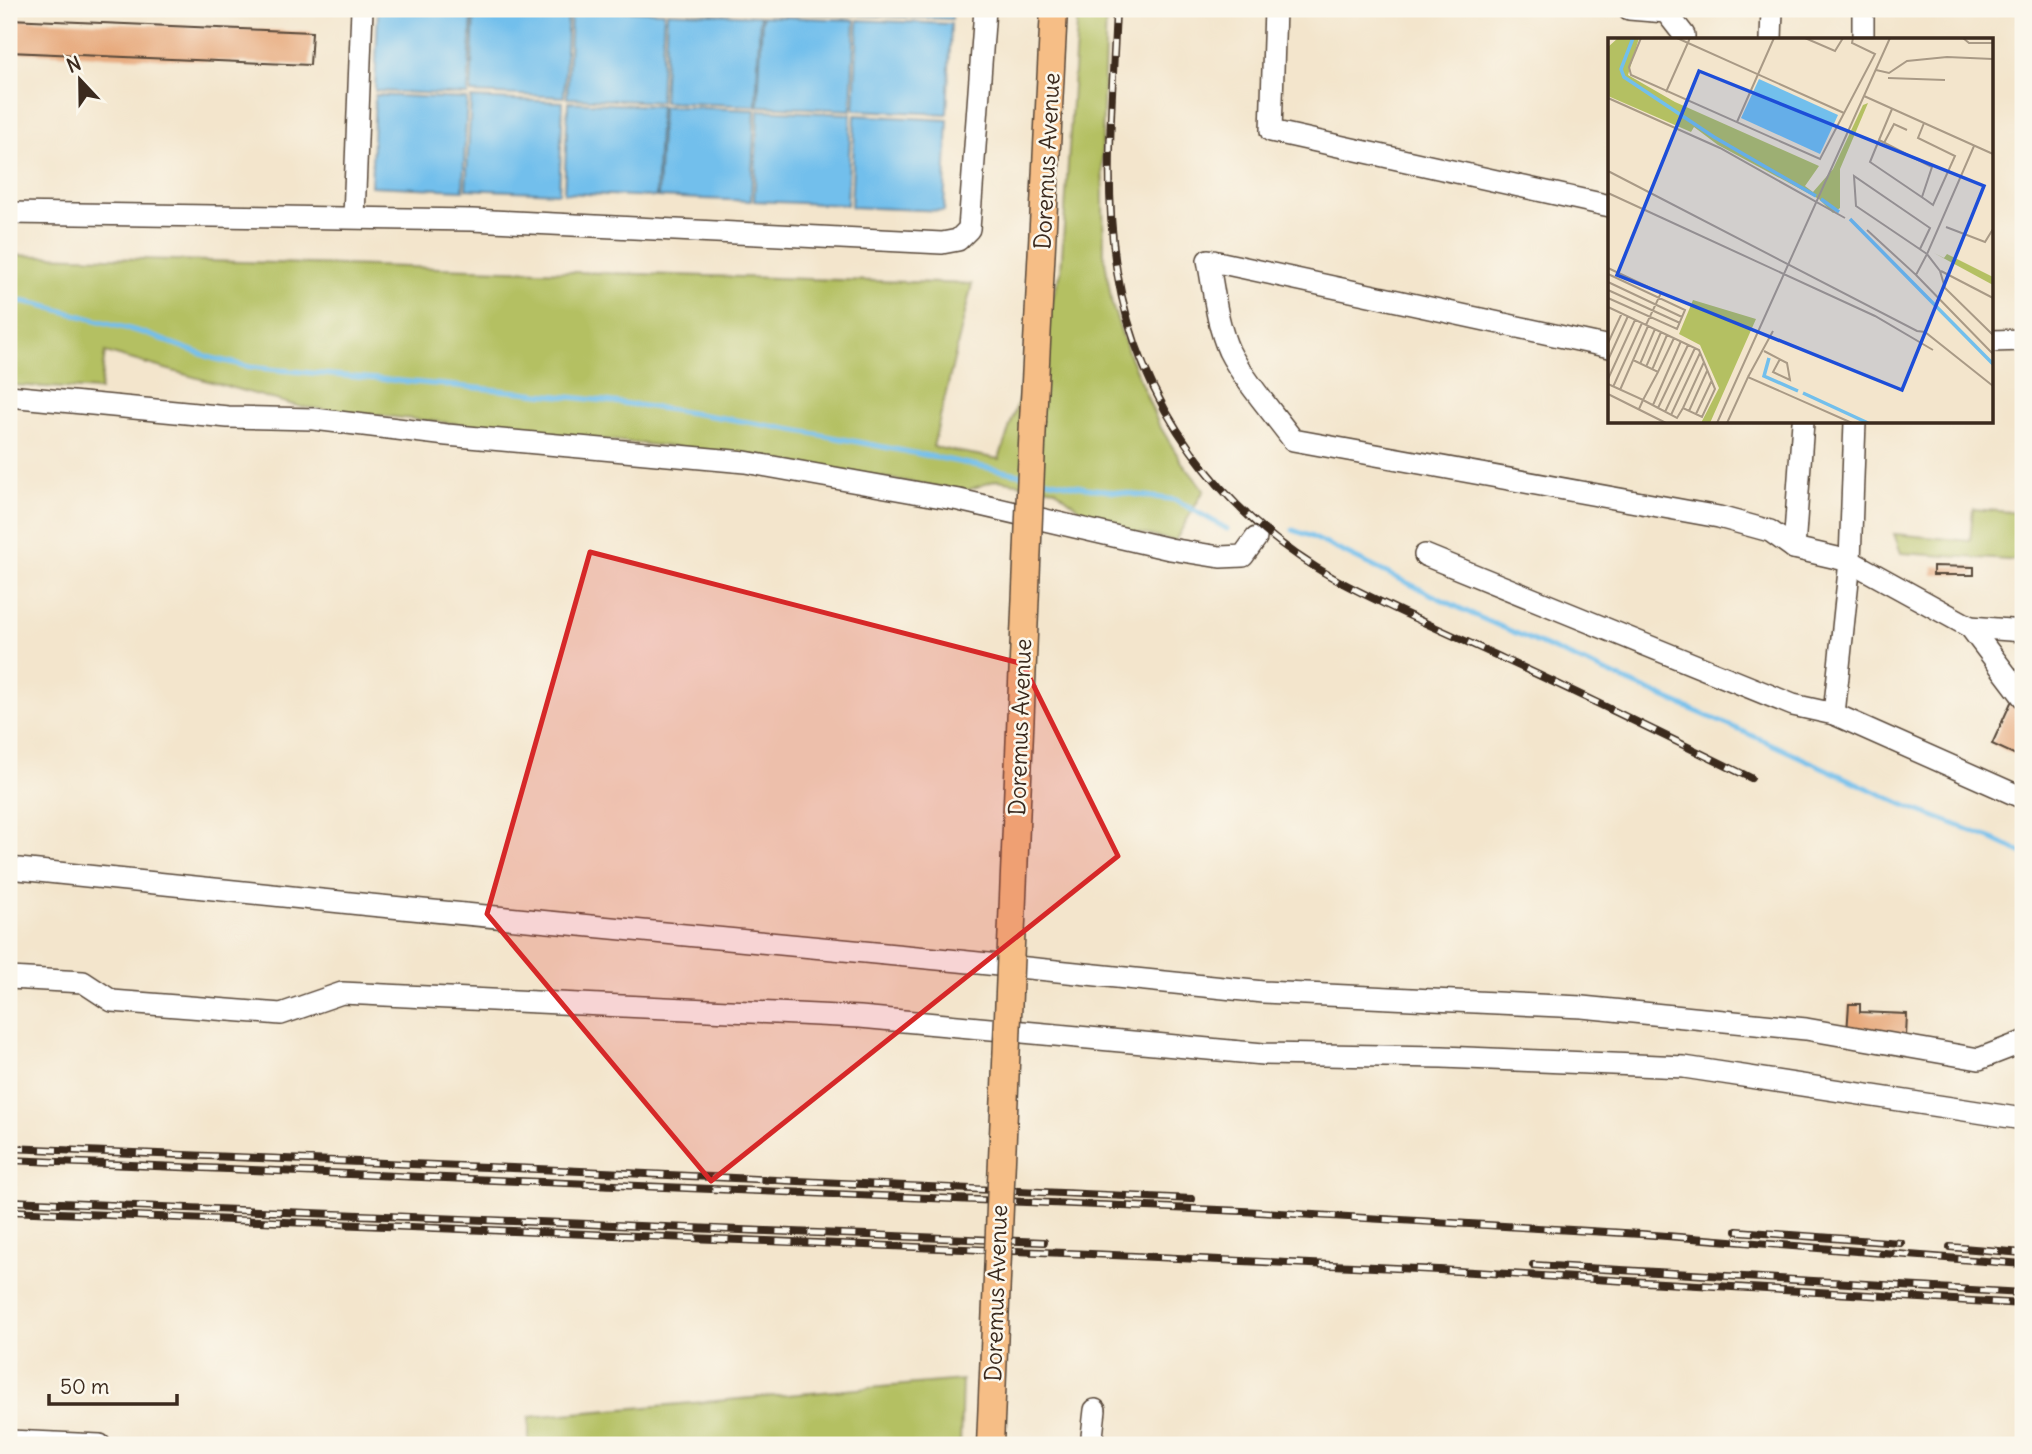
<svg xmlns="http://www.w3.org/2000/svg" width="2032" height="1454" viewBox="0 0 2032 1454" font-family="Delius,sans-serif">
	<rect width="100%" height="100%" fill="#fbf7ec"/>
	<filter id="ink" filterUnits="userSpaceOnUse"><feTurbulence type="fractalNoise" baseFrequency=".0143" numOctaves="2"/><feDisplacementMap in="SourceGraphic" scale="14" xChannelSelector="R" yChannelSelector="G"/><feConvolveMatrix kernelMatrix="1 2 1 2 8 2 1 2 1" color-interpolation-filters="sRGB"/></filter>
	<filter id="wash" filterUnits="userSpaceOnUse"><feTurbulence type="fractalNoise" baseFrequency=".00686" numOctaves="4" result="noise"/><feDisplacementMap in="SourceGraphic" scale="28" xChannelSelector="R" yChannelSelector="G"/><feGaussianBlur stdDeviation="1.57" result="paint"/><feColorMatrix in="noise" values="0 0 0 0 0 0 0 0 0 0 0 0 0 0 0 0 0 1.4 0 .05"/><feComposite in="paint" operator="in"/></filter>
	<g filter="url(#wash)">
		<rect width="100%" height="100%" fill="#f3e5cc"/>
		<!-- green -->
		<g fill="#b4c062" stroke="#787540" stroke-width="2">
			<polygon points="1078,9 1106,9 1102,145 1104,254 1112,305 1130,357 1158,423 1181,461 1204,490 1175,541 1098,524 1055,489 997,480 965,491 738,454 301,407 105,352 100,390 9,385 9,255 972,284 933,447 999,459 1061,272"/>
			<polygon points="1973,509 2023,513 2023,561 1901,553 1894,534 1970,541"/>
			<polygon points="962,1380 960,1445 529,1445 529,1417"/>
		</g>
		<!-- water -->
		<g fill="#72bfec" stroke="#567485" stroke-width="2">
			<polygon points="378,9 472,9 468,95 375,91"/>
			<polygon points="474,9 568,9 564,97 471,93"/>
			<polygon points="571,9 664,12 660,102 567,98"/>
			<polygon points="763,9 856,9 856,15 763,11"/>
			<polygon points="859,9 952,9 952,19 859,15"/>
			<polygon points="667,12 760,16 756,106 663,102"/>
			<polygon points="762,16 855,20 851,110 758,106"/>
			<polygon points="858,20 951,24 947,114 854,110"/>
			<polygon points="375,95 467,99 463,190 371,186"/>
			<polygon points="471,98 563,102 559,193 466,189"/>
			<polygon points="568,102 660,106 656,197 564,193"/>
			<polygon points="662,106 755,110 751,201 658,197"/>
			<polygon points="758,110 851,114 847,205 754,201"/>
			<polygon points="855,115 948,120 944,211 851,207"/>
		</g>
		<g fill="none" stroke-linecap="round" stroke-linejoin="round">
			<!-- stream -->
			<g stroke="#72bfec" stroke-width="5">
				<path d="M9 299 37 304 144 333 212 358 250 367C368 379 487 387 605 401 745 418 885 447 1023 475"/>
				<polyline points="1037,478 1087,488 1176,500 1227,529"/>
				<polyline points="1293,530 1310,536 1474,615 1767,742 1909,807 1993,839 2023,853"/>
				<polyline points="1121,1444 1122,1445"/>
			</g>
		</g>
		<g id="blocks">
			<!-- building -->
			<g fill="#e7a97c">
				<polygon points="9,19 312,32 310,65 9,52"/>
				<polygon points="1933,566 1974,567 1974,575 1933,575"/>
				<polygon points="2023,676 2023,749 2020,757 1992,744"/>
				<polygon points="1849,1004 1860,1004 1860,1012 1907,1014 1906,1036 1847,1033"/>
			</g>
		</g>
	</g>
	<g filter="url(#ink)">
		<use href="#blocks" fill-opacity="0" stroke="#574638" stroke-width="2"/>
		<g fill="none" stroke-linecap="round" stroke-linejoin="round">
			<defs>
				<g id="minor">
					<polyline points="1275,9 1271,131 1610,206"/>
					<polyline points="1629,9 1666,12 1684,35 1684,40"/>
					<polyline points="1863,9 1863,40"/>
					<polyline points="1771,40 1772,9"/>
					<polyline points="9,213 472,220 942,243 958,240 969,229 985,9"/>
					<polyline points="354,217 362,9"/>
					<polyline points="1992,341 2023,340"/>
					<polyline points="9,396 228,417 314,419 447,435 745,462 959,500 1170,549 1220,557 1243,556 1256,538"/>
					<polyline points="1855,422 1850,561 1970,627 2023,697"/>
					<polyline points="1794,548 1803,422"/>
					<path d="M1425 555 1793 705 1834 714 1850 561 1794 548 1770 531 1719 517 1293 440C1274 414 1243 379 1229 351 1216 322 1214 290 1208 260L1610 347"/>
					<polyline points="1970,627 2023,631"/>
					<polyline points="1834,714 2023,798"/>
					<polyline points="9,868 370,905 959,961 1263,992 1582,1007 1806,1029 1979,1059 2023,1042"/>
					<polyline points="9,978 83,982 112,1001 281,1014 342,993 860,1017 1263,1054 1442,1057 1684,1067 2023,1119"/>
					<polyline points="9,1441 100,1445"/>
					<polyline points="1091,1445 1095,1410"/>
				</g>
				<polyline id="major" points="1033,421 1054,9"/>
			</defs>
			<!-- minor casing -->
			<use href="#minor" stroke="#574638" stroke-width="24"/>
			<!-- major casing -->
			<use href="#major" stroke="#574638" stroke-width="29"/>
			<!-- minor -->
			<use href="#minor" stroke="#fff" stroke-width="21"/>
			<!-- major -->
			<use href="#major" stroke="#f6be86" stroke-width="26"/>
			<defs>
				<g id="rail">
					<path d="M1116 9C1113 95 1103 186 1117 272 1139 404 1220 515 1337 580 1391 609 1449 633 1504 659 1587 697 1669 738 1751 778"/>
					<polyline points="9,1148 537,1169 1192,1199"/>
					<polyline points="9,1160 1243,1211 1641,1234 2023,1264"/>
					<polyline points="9,1201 1044,1242"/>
					<polyline points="9,1211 1091,1254 1439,1270 2023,1304"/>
					<polyline points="1737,1231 1901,1243"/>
					<polyline points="1950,1247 2023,1253"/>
					<polyline points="1533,1265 2023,1293"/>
				</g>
			</defs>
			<!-- rail casing -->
			<use href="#rail" stroke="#3b2a1e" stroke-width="8"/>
			<!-- rail -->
			<use href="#rail" stroke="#fbf7ec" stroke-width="5" stroke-dasharray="16" stroke-linecap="butt"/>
			<defs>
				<polyline id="major-bridge" points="990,1445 1033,421"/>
			</defs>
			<!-- major-bridge casing -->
			<use href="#major-bridge" stroke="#574638" stroke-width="29" stroke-linecap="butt"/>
			<!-- major-bridge -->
			<use href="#major-bridge" stroke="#f6be86" stroke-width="26"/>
		</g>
	</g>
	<!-- marked area -->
	<path fill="#d62828" fill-opacity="0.2" stroke="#d62828" stroke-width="5" stroke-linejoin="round" d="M590 552 1023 664 1118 856 711 1181 487 914Z"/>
	<g text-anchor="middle" stroke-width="5" stroke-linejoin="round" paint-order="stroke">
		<!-- street labels -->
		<g font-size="23" fill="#3b2a1e" stroke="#fbf7ec">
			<text transform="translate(1047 161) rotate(-87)" y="8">Doremus Avenue</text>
			<text transform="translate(1020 727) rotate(-88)" y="8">Doremus Avenue</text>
			<text transform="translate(996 1293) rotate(-88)" y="8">Doremus Avenue</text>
		</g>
	</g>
	<!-- overview -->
	<g transform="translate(1608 38)">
		<rect width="385" height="385" fill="#f3e5cc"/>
		<path d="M10 0H31L20 37 67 64 211 128 197 148 205 154 225 131 255 67 260 65 232 131V170L225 175 211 161 110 107 86 89 83 94 0 58V9ZM326 215 336 220 339 216 385 239V247ZM85 262 148 281 102 385H93L111 350 92 307 71 296Z" fill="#b4c062"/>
		<path d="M151 41 230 77 212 116 133 80Z" fill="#72bfec"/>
		<path fill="none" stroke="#72bfec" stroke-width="3.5" d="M25 0 13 31 16 39 106 99 208 158M213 161 231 174M242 181 385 326M161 320 156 338 190 353M195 355 260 385"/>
		<path fill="none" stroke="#a99a86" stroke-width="2" d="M33 0 21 29 23 37 212 121 267 16 244 5 245 0M69 0 236 75M197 0 227 13 235 0M355 0 361 5H385M268 32 281 35 299 23 339 19 385 21M280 40 337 42M58 54 82 0M256 58 385 116M0 60 112 110 237 180M129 84 166 0M271 102 284 71M276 105 286 86 299 92M366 108 319 216 332 233 337 250 385 297M0 133 309 293 317 294 385 348M0 155 267 278 325 312M314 159 324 129 271 102 262 124 318 162 325 167 347 118 310 100 316 85M338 189 377 204 385 191M259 192 308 237 319 216 248 168 246 138 322 190 312 211M0 230 53 255 38 287 0 269M333 233 385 260M0 236 77 272 69 291 0 260M308 237 385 316M0 244 74 279M0 252 72 285M0 305 14 275M156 313 179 325 182 342 165 334 172 321M0 322 20 278M25 322 50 334 66 300M32 326 47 291M38 329 53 294M44 332 59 297M140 339 165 293M0 341 27 282M0 346 35 362 50 334M5 349 34 285M12 352 40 288M0 356 58 385M45 367 73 303M50 370 80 307M75 370 96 324M31 371 35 362 69 380 75 370 94 379 107 351 91 312 38 287M81 373 99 333M57 374 87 310M88 376 104 342M63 377 92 315M109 385 282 0M119 385 140 339 244 385"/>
		<path fill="#1d4ed8" fill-opacity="0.15" stroke="#1d4ed8" stroke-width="3.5" d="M91 33 376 148 294 352 9 237Z"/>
		<rect width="385" height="385" fill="none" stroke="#3b2a1e" stroke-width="3.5"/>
	</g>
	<!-- margin -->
	<rect width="2032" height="1454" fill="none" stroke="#fbf7ec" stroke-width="35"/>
	<!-- north arrow -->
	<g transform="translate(80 80) rotate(338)" stroke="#fbf7ec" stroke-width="5" paint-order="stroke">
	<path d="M0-5L12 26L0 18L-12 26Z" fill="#3b2a1e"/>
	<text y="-10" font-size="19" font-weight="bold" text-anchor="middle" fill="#3b2a1e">N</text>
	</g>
	<!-- scale -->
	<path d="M49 1394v10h128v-10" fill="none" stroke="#3b2a1e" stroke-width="3.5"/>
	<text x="60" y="1394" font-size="21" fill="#3b2a1e" stroke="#fbf7ec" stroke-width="5" paint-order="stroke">50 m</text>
</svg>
